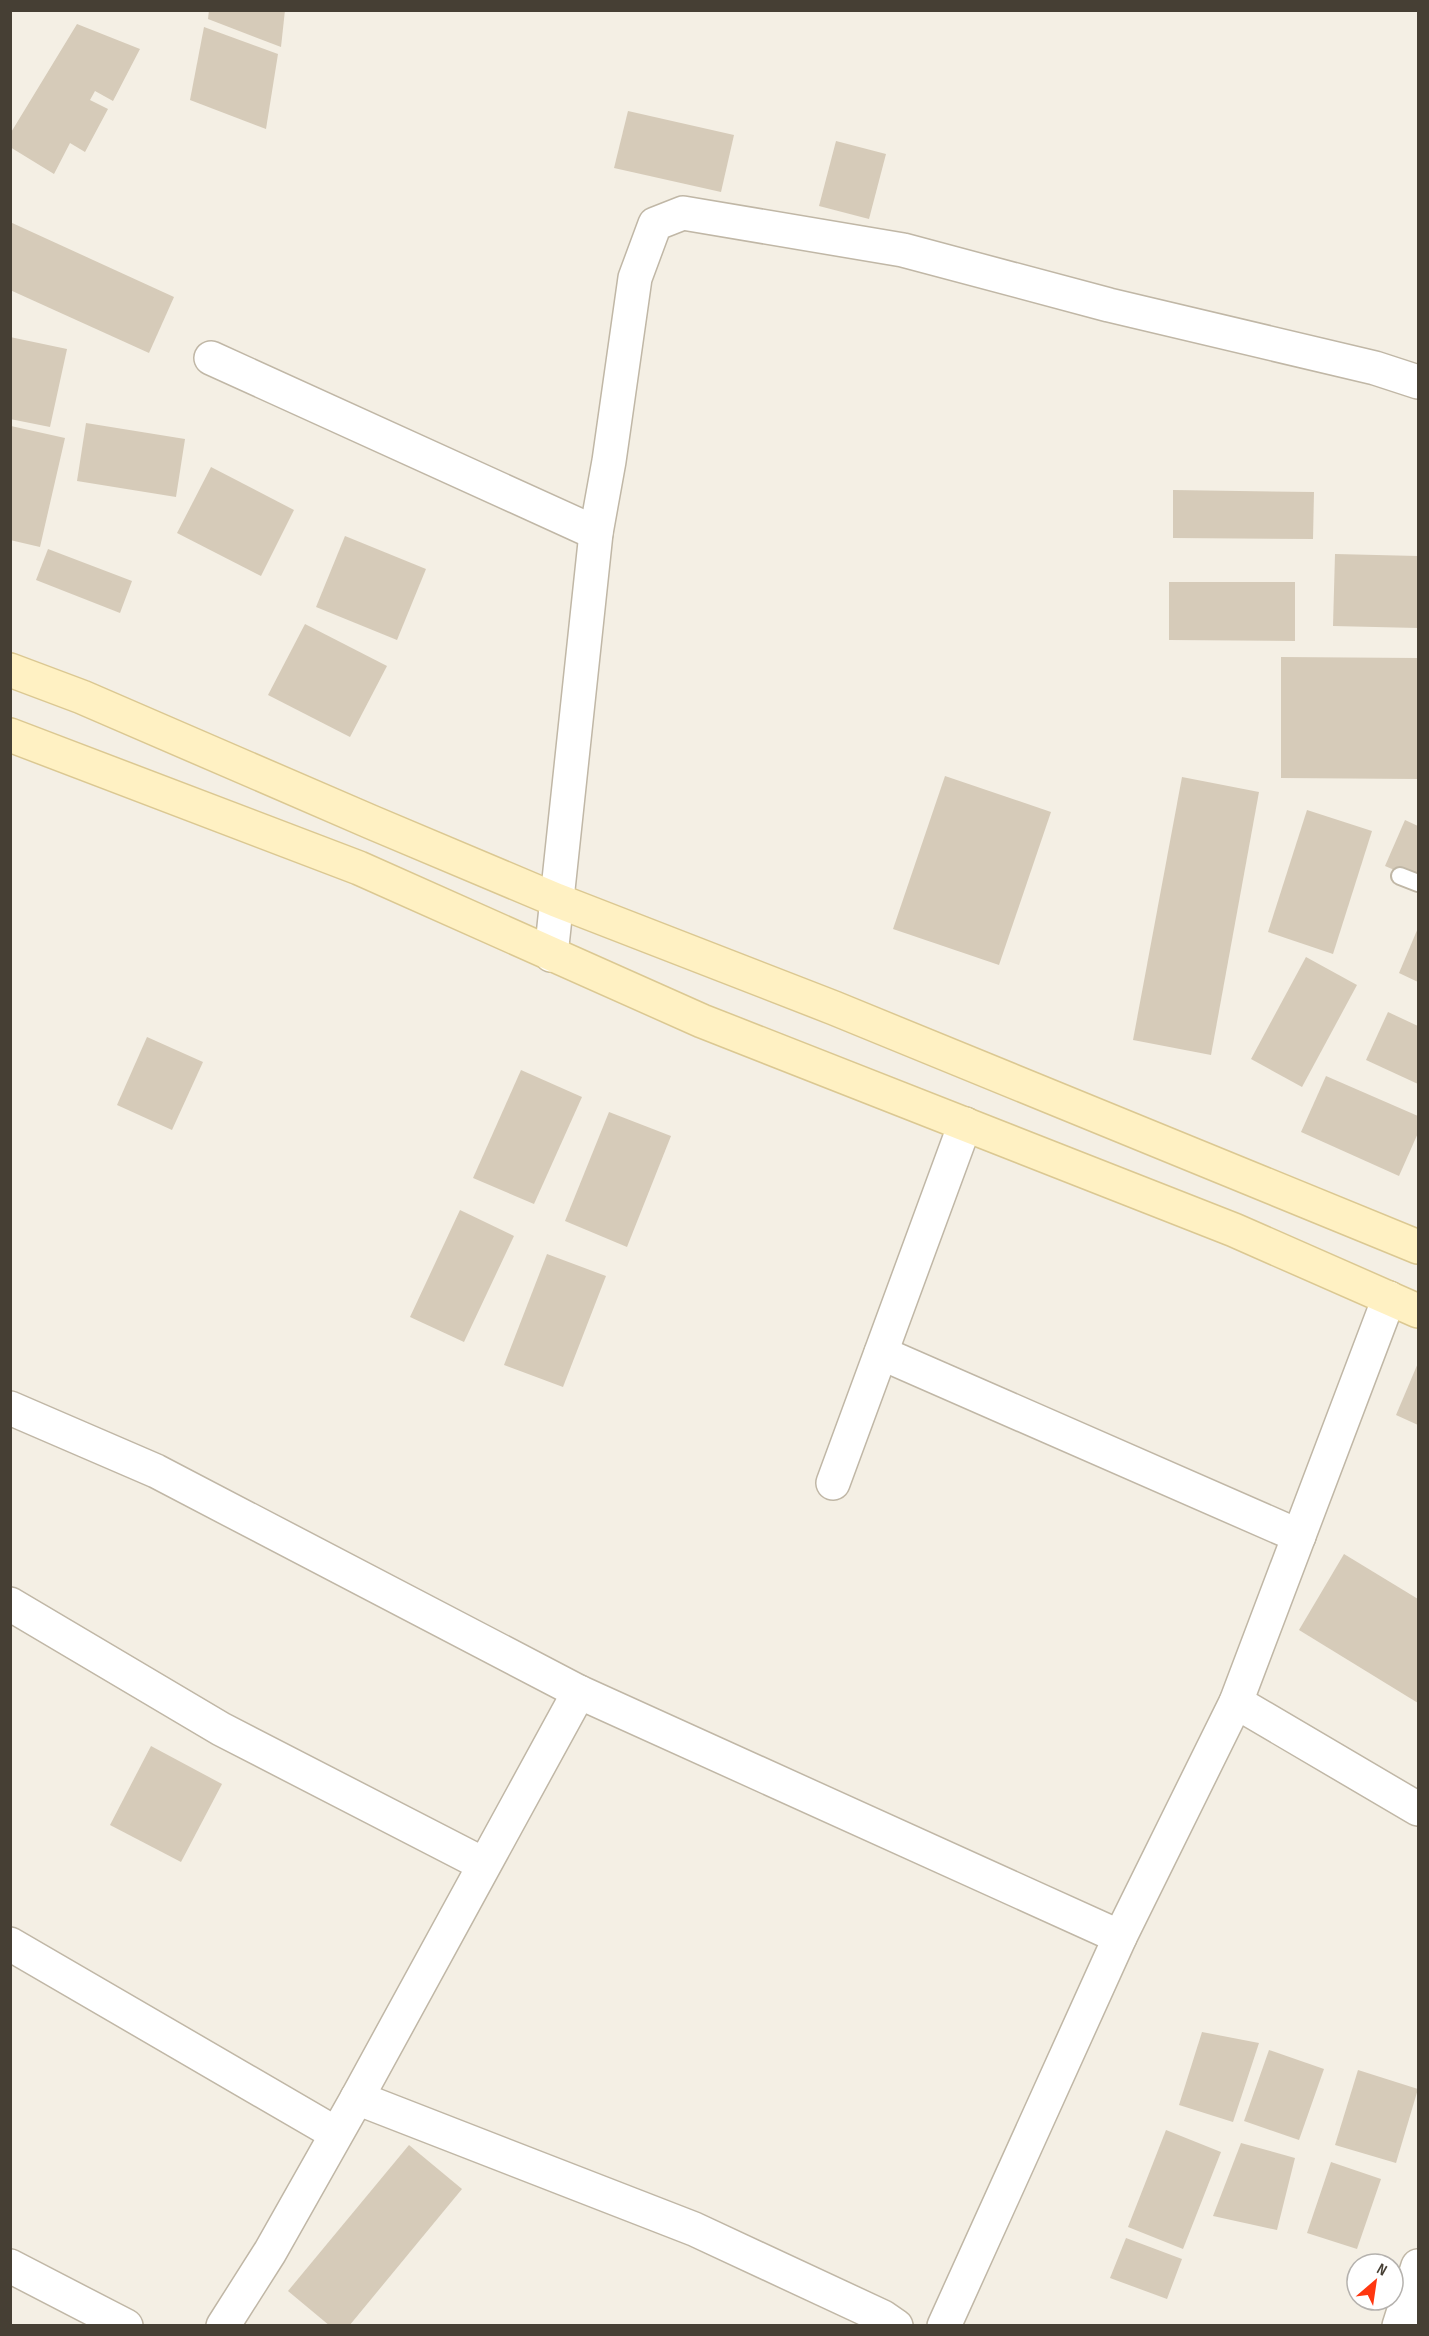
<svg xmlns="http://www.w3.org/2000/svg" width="1429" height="2336" viewBox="0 0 1429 2336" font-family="'Sofia Sans Condensed',sans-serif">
	<rect width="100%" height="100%" fill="#f4efe4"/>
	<!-- building -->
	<g fill="#d6cbb9">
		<polygon points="209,10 285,10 281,47 208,19"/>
		<polygon points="77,24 140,49 113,101 95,91 90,100 108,109 85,152 70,143 54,174 10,147 10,134"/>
		<polygon points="204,27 278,54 266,129 190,100"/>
		<polygon points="628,111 734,135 721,192 614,168"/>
		<polygon points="836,141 886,154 869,219 819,206"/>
		<polygon points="10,222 174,297 149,353 10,290"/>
		<polygon points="10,337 67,349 50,427 10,419"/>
		<polygon points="86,423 185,439 176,497 77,481"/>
		<polygon points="11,426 65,438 40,547 10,540"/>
		<polygon points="211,467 294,510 261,576 177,533"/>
		<polygon points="1173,490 1314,492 1313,539 1173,538"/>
		<polygon points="345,536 426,569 397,640 316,607"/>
		<polygon points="48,549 132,581 120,613 36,580"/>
		<polygon points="1335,554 1418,556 1418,628 1333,626"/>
		<polygon points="1169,582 1295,582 1295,641 1169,640"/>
		<polygon points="305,624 387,666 350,737 268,695"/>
		<polygon points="1281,657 1418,658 1418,779 1281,778"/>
		<polygon points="945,776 1051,812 999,965 893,929"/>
		<polygon points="1182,777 1259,792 1211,1055 1133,1040"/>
		<polygon points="1307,810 1372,831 1333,954 1268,932"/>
		<polygon points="1405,820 1418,826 1418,880 1385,866"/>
		<polygon points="1418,928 1418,982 1399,973"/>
		<polygon points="1306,957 1357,985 1302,1087 1251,1059"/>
		<polygon points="1388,1012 1418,1026 1418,1084 1366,1060"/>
		<polygon points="147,1037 203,1062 172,1130 117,1105"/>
		<polygon points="521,1070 582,1097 534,1204 473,1178"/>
		<polygon points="1326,1076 1418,1116 1418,1133 1399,1176 1301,1132"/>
		<polygon points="609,1112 671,1136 627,1247 565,1221"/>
		<polygon points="460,1210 514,1236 464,1342 410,1317"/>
		<polygon points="547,1254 606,1276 563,1387 504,1365"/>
		<polygon points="1418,1363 1418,1425 1396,1415"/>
		<polygon points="1344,1554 1418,1599 1418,1703 1299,1630"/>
		<polygon points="151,1746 222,1784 181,1862 110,1825"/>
		<polygon points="1202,2032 1259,2043 1233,2122 1179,2105"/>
		<polygon points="1269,2050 1324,2069 1299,2140 1244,2121"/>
		<polygon points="1358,2070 1418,2089 1396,2163 1335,2145"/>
		<polygon points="1166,2130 1221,2152 1183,2249 1128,2227"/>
		<polygon points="1241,2143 1295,2158 1277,2230 1213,2216"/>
		<polygon points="409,2145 462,2189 349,2326 330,2326 288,2291"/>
		<polygon points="1331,2162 1381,2179 1357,2249 1307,2233"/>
		<polygon points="1126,2238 1182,2259 1167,2299 1110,2278"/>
	</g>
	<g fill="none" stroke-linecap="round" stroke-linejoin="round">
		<defs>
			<polyline id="lane" points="1400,876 1418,883"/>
			<g id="street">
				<polyline points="211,358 596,533"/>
				<polyline points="551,955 596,533 609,461 635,278 655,224 683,213 903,250 1109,305 1375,368 1418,382"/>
				<polyline points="881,1353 1299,1536"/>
				<polyline points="10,1408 156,1471 579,1692 1120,1937"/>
				<polyline points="833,1483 965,1124"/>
				<polyline points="10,1604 221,1729 483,1864"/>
				<polyline points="1236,1702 1418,1809"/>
				<polyline points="10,1944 335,2133"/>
				<polyline points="357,2098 694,2229 883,2317 896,2326"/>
				<polyline points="10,2266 126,2326"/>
				<polyline points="223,2326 270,2252 357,2098 579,1692"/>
				<polyline points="944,2326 1120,1937 1236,1702 1389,1298"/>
				<polyline points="1399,2326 1418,2266"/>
			</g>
			<g id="secondary">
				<polyline points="10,670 82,697 371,822 556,900 834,1008 1418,1247"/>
				<polyline points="10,735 359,868 702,1021 1234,1230 1418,1311"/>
			</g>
		</defs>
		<!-- lane casing -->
		<use href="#lane" stroke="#c0b7a6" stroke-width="20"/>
		<!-- street casing -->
		<use href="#street" stroke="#c0b7a6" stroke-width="36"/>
		<!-- secondary casing -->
		<use href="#secondary" stroke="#dbc892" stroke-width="36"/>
		<!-- lane -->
		<use href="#lane" stroke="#fff" stroke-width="16"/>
		<!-- street -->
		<use href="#street" stroke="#fff" stroke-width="33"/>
		<!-- secondary -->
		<use href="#secondary" stroke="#fff1c3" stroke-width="33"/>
	</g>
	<!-- border -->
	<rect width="1429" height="2336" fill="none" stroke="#463f34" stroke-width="24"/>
	<!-- north arrow -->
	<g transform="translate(1375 2282) rotate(29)"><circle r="28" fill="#ffffff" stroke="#b5b2ae" stroke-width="1.5"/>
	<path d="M0-4.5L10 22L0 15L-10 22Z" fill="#ff3710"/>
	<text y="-9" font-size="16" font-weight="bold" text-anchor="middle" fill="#463f34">N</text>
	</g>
</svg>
